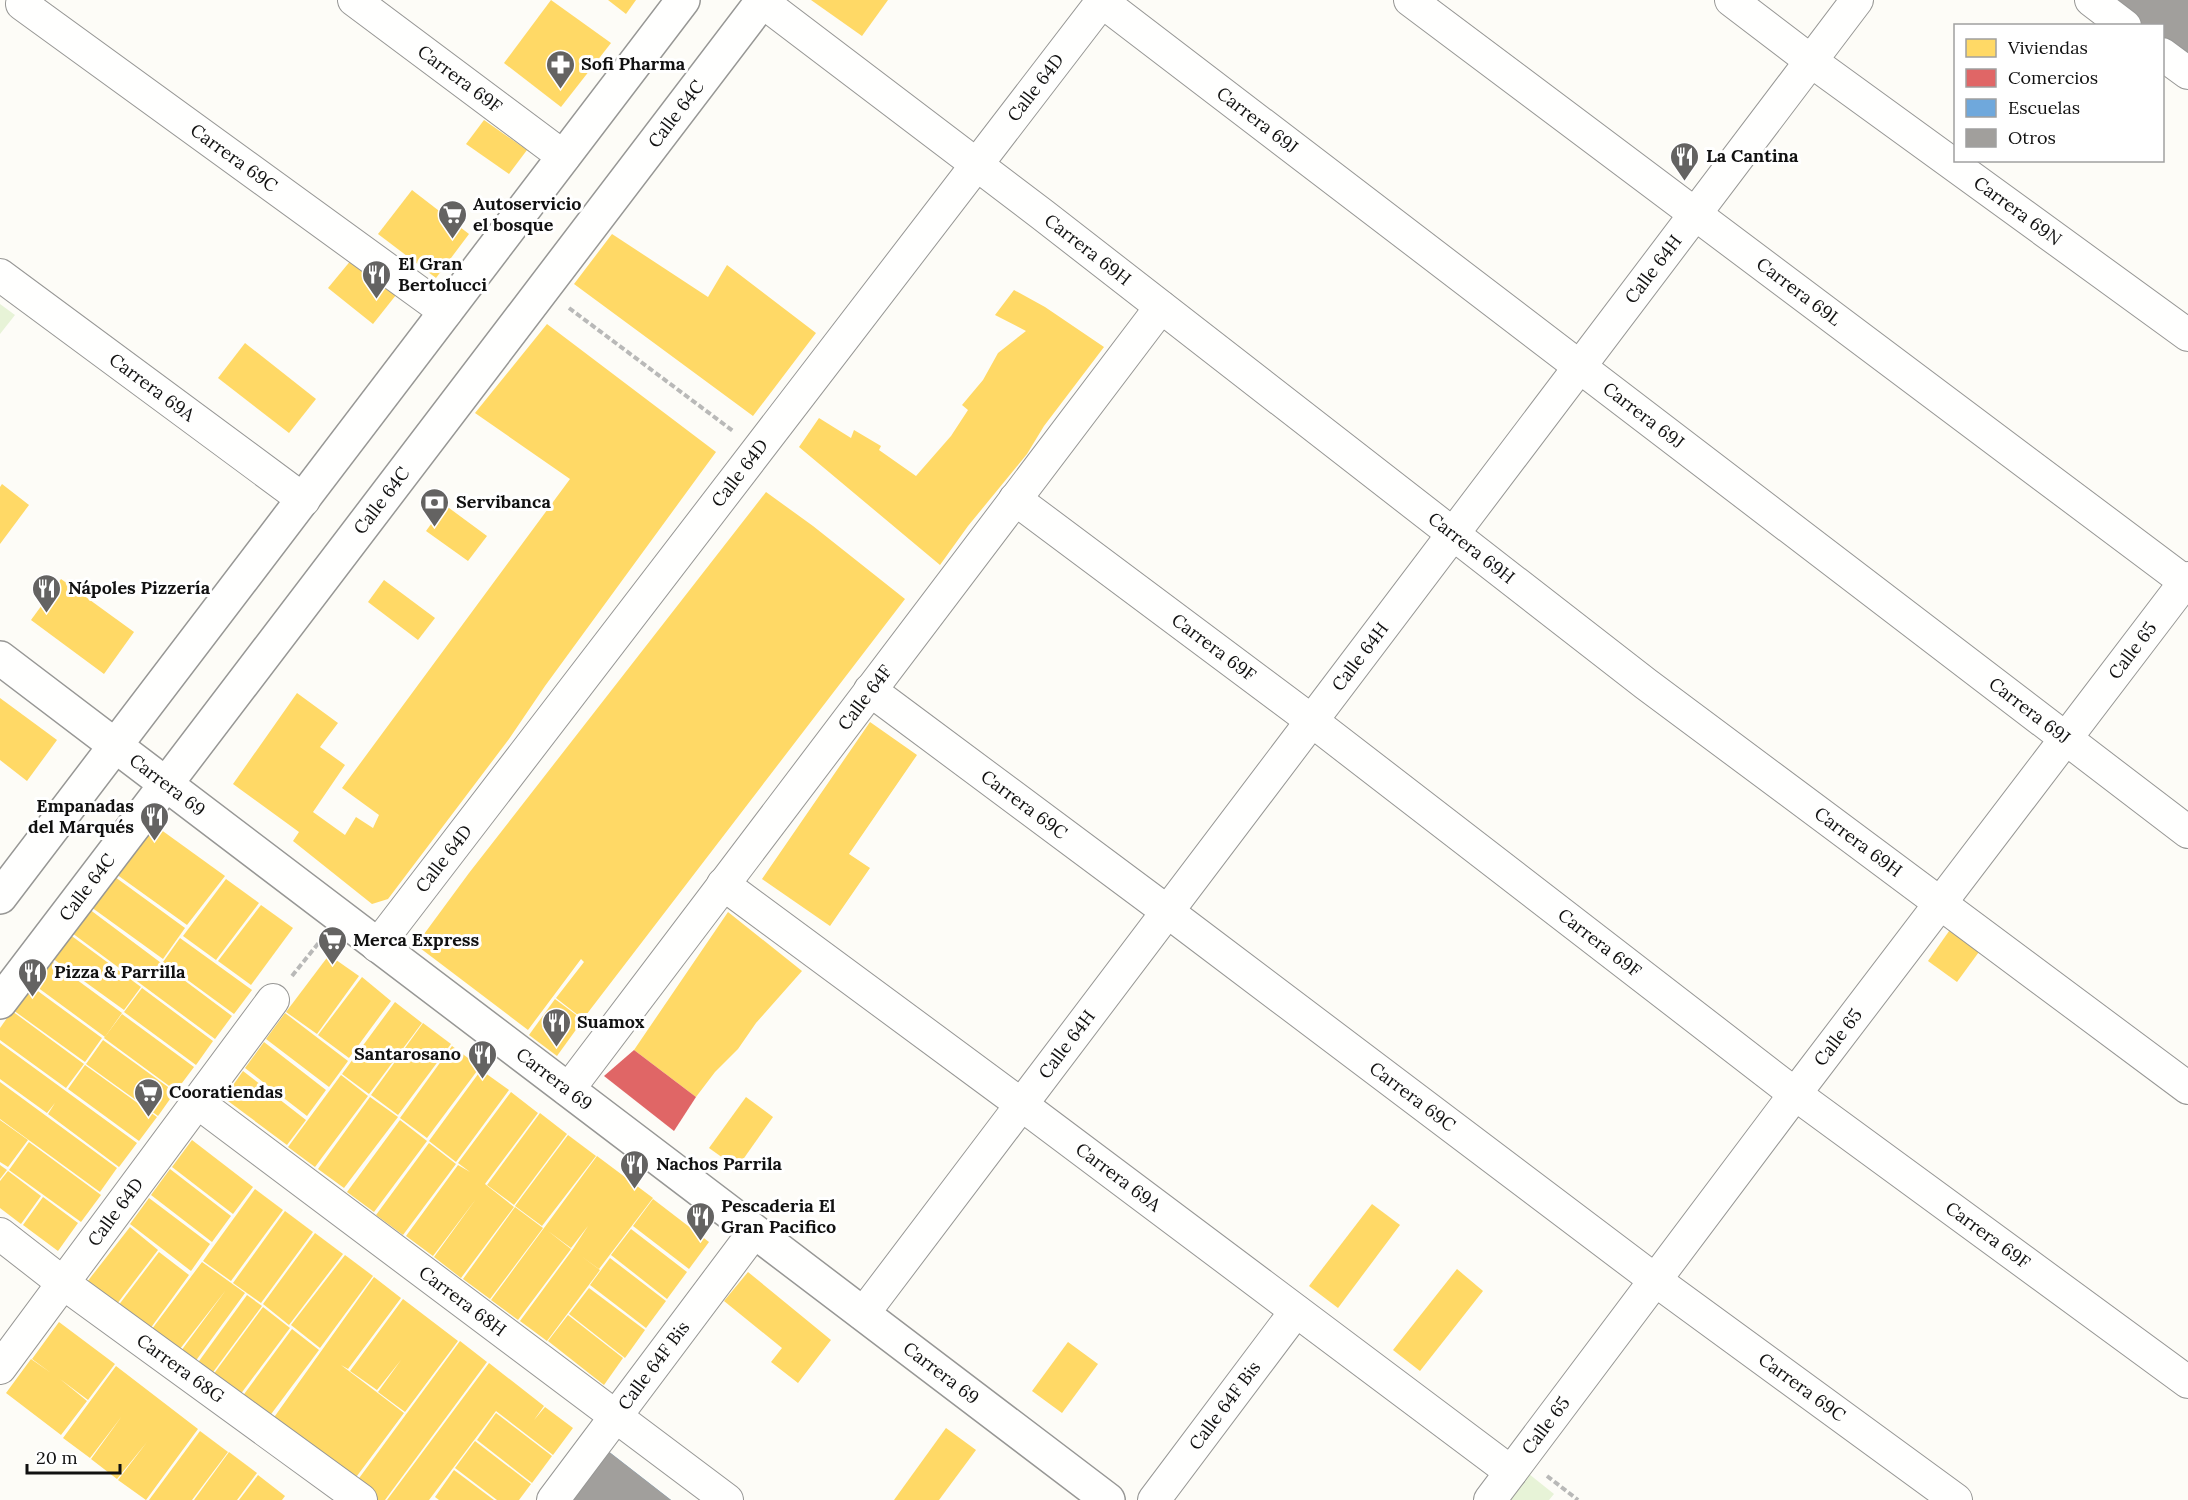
<svg xmlns="http://www.w3.org/2000/svg" width="2188" height="1500" viewBox="0 0 2188 1500" font-family="Lora,serif">
	<rect width="100%" height="100%" fill="#fdfcf7"/>
	<!-- green -->
	<g fill="#e7f3d7">
		<polygon points="0,304 15,315 0,334"/>
		<polygon points="1529,1474 1554,1494 1549,1500 1509,1500"/>
	</g>
	<!-- homes -->
	<g fill="#ffd966">
		<polygon points="551,0 611,43 561,107 504,63"/>
		<polygon points="608,0 636,0 626,14"/>
		<polygon points="811,0 888,0 862,36"/>
		<polygon points="484,120 527,150 509,174 466,144"/>
		<polygon points="412,190 469,234 436,278 378,234"/>
		<polygon points="612,234 708,297 727,265 816,333 753,416 574,284"/>
		<polygon points="352,259 396,295 373,324 328,288"/>
		<polygon points="1014,290 1045,307 1104,347 1044,426 1027,454 968,526 940,565 799,447 819,418 851,438 854,430 881,446 879,450 916,476 951,436 968,410 962,405 983,380 998,353 1026,331 995,315"/>
		<polygon points="547,324 716,452 545,686 509,739 388,899 372,904 293,841 299,832 233,784 297,693 338,723 320,747 345,765 313,812 345,835 356,817 373,828 379,815 342,788 570,479 475,413"/>
		<polygon points="245,343 316,399 289,433 218,378"/>
		<polygon points="2,484 29,505 0,544 0,487"/>
		<polygon points="766,492 813,526 905,599 583,1019 556,998 584,962 581,959 528,1030 416,945 469,873"/>
		<polygon points="445,505 487,536 468,561 426,531"/>
		<polygon points="61,579 134,632 104,674 31,620"/>
		<polygon points="384,580 435,618 418,640 368,602"/>
		<polygon points="0,698 57,740 27,781 0,760"/>
		<polygon points="870,722 917,755 849,854 870,868 830,926 762,879"/>
		<polygon points="153,824 225,876 187,925 116,874"/>
		<polygon points="115,877 185,928 163,959 91,907"/>
		<polygon points="226,879 259,903 216,960 183,936"/>
		<polygon points="261,905 293,928 251,985 218,961"/>
		<polygon points="89,909 232,1016 215,1039 72,933"/>
		<polygon points="728,912 802,971 756,1023 738,1049 715,1072 696,1097 634,1050"/>
		<polygon points="1954,924 1984,945 1957,982 1928,961"/>
		<polygon points="69,934 141,987 124,1010 52,958"/>
		<polygon points="180,938 252,990 234,1014 163,962"/>
		<polygon points="329,955 359,976 317,1034 286,1012"/>
		<polygon points="50,960 122,1013 105,1037 33,984"/>
		<polygon points="362,977 391,1001 349,1058 318,1035"/>
		<polygon points="31,986 102,1038 85,1062 13,1010"/>
		<polygon points="142,988 213,1041 196,1065 124,1012"/>
		<polygon points="555,999 583,1020 557,1056 529,1035"/>
		<polygon points="395,1002 422,1023 369,1094 342,1074"/>
		<polygon points="12,1011 84,1064 66,1088 0,1040 0,1028"/>
		<polygon points="285,1013 348,1061 329,1087 266,1039"/>
		<polygon points="122,1014 194,1067 176,1091 104,1038"/>
		<polygon points="423,1023 451,1044 398,1115 371,1095"/>
		<polygon points="103,1040 175,1092 158,1116 86,1064"/>
		<polygon points="264,1042 326,1090 307,1116 245,1068"/>
		<polygon points="0,1043 137,1143 119,1167 48,1114 55,1103 47,1113 0,1079"/>
		<polygon points="452,1046 480,1067 427,1138 400,1118"/>
		<polygon points="85,1065 157,1117 139,1141 68,1089"/>
		<polygon points="481,1070 509,1090 456,1162 429,1141"/>
		<polygon points="243,1071 306,1120 287,1145 224,1098"/>
		<polygon points="341,1075 368,1096 315,1167 288,1147"/>
		<polygon points="0,1082 117,1168 100,1192 0,1119"/>
		<polygon points="511,1092 538,1113 485,1184 514,1207 461,1278 434,1257 476,1199 433,1256 406,1236 458,1165 470,1172 458,1163"/>
		<polygon points="370,1097 398,1117 344,1188 318,1169"/>
		<polygon points="746,1097 773,1117 737,1168 709,1148"/>
		<polygon points="540,1113 567,1134 514,1205 487,1185"/>
		<polygon points="0,1120 28,1140 8,1167 0,1162"/>
		<polygon points="400,1120 427,1141 374,1212 347,1192"/>
		<polygon points="568,1135 596,1156 542,1226 515,1206"/>
		<polygon points="192,1140 253,1187 233,1214 172,1167"/>
		<polygon points="29,1142 101,1195 81,1222 9,1170"/>
		<polygon points="429,1143 456,1164 403,1235 376,1215"/>
		<polygon points="597,1156 653,1198 599,1269 581,1256 600,1270 547,1341 520,1321 573,1249 588,1226 571,1248 548,1231 571,1249 518,1320 491,1300"/>
		<polygon points="0,1165 7,1170 0,1179"/>
		<polygon points="170,1169 231,1216 212,1242 151,1195"/>
		<polygon points="8,1171 41,1196 21,1224 0,1208 0,1181"/>
		<polygon points="255,1189 283,1210 231,1281 203,1261"/>
		<polygon points="43,1197 78,1223 58,1251 23,1225"/>
		<polygon points="149,1198 210,1244 191,1271 130,1224"/>
		<polygon points="653,1199 709,1242 689,1269 633,1226"/>
		<polygon points="1372,1204 1400,1225 1338,1308 1309,1286"/>
		<polygon points="515,1207 543,1228 490,1299 463,1279"/>
		<polygon points="285,1211 313,1232 261,1303 233,1283"/>
		<polygon points="130,1227 158,1250 117,1304 87,1282"/>
		<polygon points="631,1229 687,1272 667,1299 611,1255"/>
		<polygon points="315,1233 343,1254 289,1325 263,1304"/>
		<polygon points="159,1252 189,1275 150,1329 118,1306"/>
		<polygon points="345,1255 373,1276 320,1348 291,1325"/>
		<polygon points="610,1258 666,1301 646,1328 590,1285"/>
		<polygon points="202,1262 245,1293 192,1366 178,1355 226,1290 176,1354 149,1333"/>
		<polygon points="1457,1269 1483,1291 1420,1371 1393,1350"/>
		<polygon points="748,1272 831,1340 798,1383 771,1362 782,1348 724,1301"/>
		<polygon points="374,1277 401,1298 348,1369 341,1365 404,1413 351,1484 270,1423"/>
		<polygon points="589,1288 645,1330 625,1358 569,1314"/>
		<polygon points="247,1295 262,1306 208,1379 194,1368"/>
		<polygon points="403,1299 458,1341 405,1412 378,1392 401,1360 377,1390 350,1371"/>
		<polygon points="263,1307 290,1328 237,1399 210,1379"/>
		<polygon points="568,1315 623,1358 604,1385 548,1341"/>
		<polygon points="59,1322 115,1364 88,1400 60,1379 87,1401 61,1435 6,1393 31,1359 51,1373 32,1359"/>
		<polygon points="292,1329 319,1350 266,1421 239,1401"/>
		<polygon points="460,1341 487,1362 385,1500 374,1500 354,1485"/>
		<polygon points="1068,1342 1098,1364 1062,1413 1032,1391"/>
		<polygon points="489,1363 544,1406 534,1420 545,1407 573,1428 553,1455 496,1411 429,1500 387,1500"/>
		<polygon points="116,1366 198,1429 146,1500 118,1480 147,1442 117,1479 91,1459 122,1416 90,1458 63,1438"/>
		<polygon points="496,1413 552,1456 532,1483 477,1440"/>
		<polygon points="946,1428 976,1450 939,1500 894,1500"/>
		<polygon points="200,1431 228,1452 192,1500 149,1500"/>
		<polygon points="475,1441 531,1484 519,1500 497,1500 455,1468"/>
		<polygon points="229,1452 257,1473 237,1500 194,1500"/>
		<polygon points="454,1470 494,1500 439,1500 435,1497"/>
		<polygon points="258,1475 285,1496 282,1500 239,1500"/>
	</g>
	<!-- shops -->
	<polygon fill="#e06666" points="634,1050 696,1097 674,1131 604,1076"/>
	<!-- schools -->
	<polygon fill="#6fa8dc" points="608,1451 671,1500 573,1500"/>
	<!-- building -->
	<g fill="#a19f9c">
		<polygon points="2103,0 2188,0 2188,63 2162,45 2162,26 2138,26"/>
		<polygon points="608,1451 671,1500 573,1500"/>
	</g>
	<g fill="none" stroke-linecap="round" stroke-linejoin="round">
		<defs>
			<g id="minor">
				<path id="s1" d="M25 0 22 4 446 312"/>
				<path id="s2" d="M354 0 564 157"/>
				<path id="s3" d="M760 0 1043 215 1646 684 2188 1088"/>
				<path id="s4" d="M1100 0 2188 832"/>
				<path id="s5" d="M1410 0 2188 584"/>
				<path id="s6" d="M1731 0 1811 61 2188 335"/>
				<polyline points="2091,0 2125,26"/>
				<polyline points="2162,54 2188,73"/>
				<path id="s7" d="M0 275 304 500"/>
				<path id="s8" d="M1015 499 1312 721 1795 1094 2188 1382"/>
				<path id="s9" d="M870 690 1168 912 1655 1280 1956 1500"/>
				<path id="s10" d="M723 884 1022 1105 1511 1472"/>
				<path id="s11" d="M377 946 1103 0"/>
				<path id="s12" d="M568 1090 1161 307"/>
				<path id="s13" d="M197 1102 727 1500"/>
				<path id="s14" d="M0 1234 63 1283 361 1500"/>
				<path id="s15" d="M863 1314 1857 0"/>
				<path id="s16" d="M0 1368 273 1000"/>
				<path id="s17" d="M553 1500 754 1232"/>
				<path id="s18" d="M1154 1500 1296 1311"/>
				<path id="s19" d="M1490 1500 1795 1094 2188 578"/>
			</g>
			<g id="tertiary">
				<path id="s20" d="M0 658 1108 1500"/>
				<polyline points="0,897 683,0"/>
				<path id="s21" d="M0 1002 763 0"/>
			</g>
		</defs>
		<!-- minor casing -->
		<use href="#minor" stroke="#979795" stroke-width="34"/>
		<!-- tertiary casing -->
		<use href="#tertiary" stroke="#979795" stroke-width="36"/>
		<!-- path -->
		<g stroke="#b9b9b8" stroke-width="4" stroke-dasharray="6 3" stroke-linecap="butt">
			<polyline points="569,308 733,431"/>
			<polyline points="292,976 321,940"/>
			<polyline points="1547,1476 1578,1500"/>
		</g>
		<!-- minor -->
		<use href="#minor" stroke="#fffffe" stroke-width="32"/>
		<!-- tertiary -->
		<use href="#tertiary" stroke="#fffffe" stroke-width="33"/>
	</g>
	<!-- icons -->
	<defs>
		<symbol id="pharmacy-pin" viewBox="-11 -11 22 30"><path d="M0 17L-7.5 6A9.5 9.5 0 1 1 7.5 6Z" fill="#646362" stroke="#fff"/><path d="M-2-6h4v4h4v4h-4v4h-4v-4h-4v-4h4Z" fill="#fff"/></symbol>
		<symbol id="restaurant-pin" viewBox="-11 -11 22 30"><path d="M0 17L-7.5 6A9.5 9.5 0 1 1 7.5 6Z" fill="#646362" stroke="#fff"/><path d="M-5-6h1v4h1v-4h1v4h1v-4h1v5L-1.5 .5V6h-2V.5L-5-1ZM5-6V6H3V1.5H1.5Q1.5-4 5-6Z" fill="#fff"/></symbol>
		<symbol id="supermarket-pin" viewBox="-11 -11 22 30"><path d="M0 17L-7.5 6A9.5 9.5 0 1 1 7.5 6Z" fill="#646362" stroke="#fff"/><path d="M-6-5.5h2.5l.6 2H6L4.5 2H-2.5L-4.4-4H-6ZM-1.5 3.2a1.3 1.3 0 1 0 .1 0ZM3 3.2a1.3 1.3 0 1 0 .1 0Z" fill="#fff"/></symbol>
		<symbol id="bank-pin" viewBox="-11 -11 22 30"><path d="M0 17L-7.5 6A9.5 9.5 0 1 1 7.5 6Z" fill="#646362" stroke="#fff"/><path d="M-6-4H6V4H-6ZM0-2.3a2.3 2.3 0 1 0 0 4.6a2.3 2.3 0 1 0 0-4.6Z" fill="#fff"/></symbol>
	</defs>
	<g fill-rule="evenodd">
		<use href="#pharmacy-pin" x="544" y="48" width="33" height="45"/>
		<use href="#restaurant-pin" x="1668" y="140" width="33" height="45"/>
		<use href="#supermarket-pin" x="436" y="198" width="33" height="45"/>
		<use href="#restaurant-pin" x="360" y="258" width="33" height="45"/>
		<use href="#bank-pin" x="418" y="486" width="33" height="45"/>
		<use href="#restaurant-pin" x="30" y="572" width="33" height="45"/>
		<use href="#restaurant-pin" x="138" y="800" width="33" height="45"/>
		<use href="#supermarket-pin" x="316" y="924" width="33" height="45"/>
		<use href="#restaurant-pin" x="16" y="956" width="33" height="45"/>
		<use href="#restaurant-pin" x="540" y="1006" width="33" height="45"/>
		<use href="#restaurant-pin" x="466" y="1038" width="33" height="45"/>
		<use href="#supermarket-pin" x="132" y="1076" width="33" height="45"/>
		<use href="#restaurant-pin" x="618" y="1148" width="33" height="45"/>
		<use href="#restaurant-pin" x="684" y="1200" width="33" height="45"/>
	</g>
	<g text-anchor="middle" stroke-width="6" stroke-linejoin="round" paint-order="stroke">
		<!-- poi labels -->
		<g font-size="18" font-weight="bold" fill="#111" stroke="#fff" text-anchor="start">
			<text x="581" y="70">Sofi Pharma</text>
			<text x="1706" y="162">La Cantina</text>
			<text x="473" y="210">Autoservicio<tspan x="473" dy="21">el bosque</tspan></text>
			<text x="398" y="270">El Gran<tspan x="398" dy="21">Bertolucci</tspan></text>
			<text x="456" y="508">Servibanca</text>
			<text x="68" y="594">Nápoles Pizzería</text>
			<text x="134" y="812" text-anchor="end">Empanadas<tspan x="134" dy="21">del Marqués</tspan></text>
			<text x="353" y="946">Merca Express</text>
			<text x="54" y="978">Pizza &amp; Parrilla</text>
			<text x="577" y="1028">Suamox</text>
			<text x="461" y="1060" text-anchor="end">Santarosano</text>
			<text x="169" y="1098">Cooratiendas</text>
			<text x="656" y="1170">Nachos Parrila</text>
			<text x="721" y="1212">Pescaderia El<tspan x="721" dy="21">Gran Pacifico</tspan></text>
		</g>
		<!-- street labels -->
		<g font-size="18" fill="#111" stroke="#fff">
			<text dy="6" stroke="none"><textPath href="#s2" startOffset="132">Carrera 69F</textPath></text>
			<text dy="6" stroke="none"><textPath href="#s11" startOffset="1082">Calle 64D</textPath></text>
			<text dy="6" stroke="none"><textPath href="#s21" startOffset="1116">Calle 64C</textPath></text>
			<text dy="6" stroke="none"><textPath href="#s4" startOffset="198">Carrera 69J</textPath></text>
			<text dy="6" stroke="none"><textPath href="#s1" startOffset="267">Carrera 69C</textPath></text>
			<text dy="6" stroke="none"><textPath href="#s6" startOffset="356">Carrera 69N</textPath></text>
			<text dy="6" stroke="none"><textPath href="#s3" startOffset="412">Carrera 69H</textPath></text>
			<text dy="6" stroke="none"><textPath href="#s15" startOffset="1310">Calle 64H</textPath></text>
			<text dy="6" stroke="none"><textPath href="#s5" startOffset="486">Carrera 69L</textPath></text>
			<text dy="6" stroke="none"><textPath href="#s7" startOffset="189">Carrera 69A</textPath></text>
			<text dy="6" stroke="none"><textPath href="#s4" startOffset="684">Carrera 69J</textPath></text>
			<text dy="6" stroke="none"><textPath href="#s11" startOffset="596">Calle 64D</textPath></text>
			<text dy="6" stroke="none"><textPath href="#s21" startOffset="630">Calle 64C</textPath></text>
			<text dy="6" stroke="none"><textPath href="#s3" startOffset="898">Carrera 69H</textPath></text>
			<text dy="6" stroke="none"><textPath href="#s8" startOffset="248">Carrera 69F</textPath></text>
			<text dy="6" stroke="none"><textPath href="#s19" startOffset="1065">Calle 65</textPath></text>
			<text dy="6" stroke="none"><textPath href="#s15" startOffset="824">Calle 64H</textPath></text>
			<text dy="6" stroke="none"><textPath href="#s12" startOffset="492">Calle 64F</textPath></text>
			<text dy="6" stroke="none"><textPath href="#s4" startOffset="1170">Carrera 69J</textPath></text>
			<text dy="6" stroke="none"><textPath href="#s20" startOffset="210">Carrera 69</textPath></text>
			<text dy="6" stroke="none"><textPath href="#s9" startOffset="192">Carrera 69C</textPath></text>
			<text dy="6" stroke="none"><textPath href="#s3" startOffset="1384">Carrera 69H</textPath></text>
			<text dy="6" stroke="none"><textPath href="#s11" startOffset="110">Calle 64D</textPath></text>
			<text dy="6" stroke="none"><textPath href="#s21" startOffset="144">Calle 64C</textPath></text>
			<text dy="6" stroke="none"><textPath href="#s8" startOffset="734">Carrera 69F</textPath></text>
			<text dy="6" stroke="none"><textPath href="#s19" startOffset="579">Calle 65</textPath></text>
			<text dy="6" stroke="none"><textPath href="#s15" startOffset="338">Calle 64H</textPath></text>
			<text dy="6" stroke="none"><textPath href="#s20" startOffset="696">Carrera 69</textPath></text>
			<text dy="6" stroke="none"><textPath href="#s9" startOffset="678">Carrera 69C</textPath></text>
			<text dy="6" stroke="none"><textPath href="#s10" startOffset="492">Carrera 69A</textPath></text>
			<text dy="6" stroke="none"><textPath href="#s16" startOffset="194">Calle 64D</textPath></text>
			<text dy="6" stroke="none"><textPath href="#s8" startOffset="1220">Carrera 69F</textPath></text>
			<text dy="6" stroke="none"><textPath href="#s13" startOffset="332">Carrera 68H</textPath></text>
			<text dy="6" stroke="none"><textPath href="#s17" startOffset="168">Calle 64F Bis</textPath></text>
			<text dy="6" stroke="none"><textPath href="#s14" startOffset="225">Carrera 68G</textPath></text>
			<text dy="6" stroke="none"><textPath href="#s20" startOffset="1182">Carrera 69</textPath></text>
			<text dy="6" stroke="none"><textPath href="#s9" startOffset="1164">Carrera 69C</textPath></text>
			<text dy="6" stroke="none"><textPath href="#s18" startOffset="118">Calle 64F Bis</textPath></text>
			<text dy="6" stroke="none"><textPath href="#s19" startOffset="93">Calle 65</textPath></text>
		</g>
	</g>
	<!-- legend -->
	<rect x="1954" y="24" width="210" height="138" fill="#ffffff" stroke="#a0a0a0" stroke-width="1.5"/>
	<rect x="1966" y="39" width="30" height="18" fill="#ffd966" stroke="#a0a0a0" stroke-width="1.5"/>
	<text x="2008" y="54" font-size="18" fill="#111111">Viviendas</text>
	<rect x="1966" y="69" width="30" height="18" fill="#e06666" stroke="#a0a0a0" stroke-width="1.5"/>
	<text x="2008" y="84" font-size="18" fill="#111111">Comercios</text>
	<rect x="1966" y="99" width="30" height="18" fill="#6fa8dc" stroke="#a0a0a0" stroke-width="1.5"/>
	<text x="2008" y="114" font-size="18" fill="#111111">Escuelas</text>
	<rect x="1966" y="129" width="30" height="18" fill="#a19f9c" stroke="#a0a0a0" stroke-width="1.5"/>
	<text x="2008" y="144" font-size="18" fill="#111111">Otros</text>
	<!-- scale -->
	<path d="M27 1464v9h93v-9" fill="none" stroke="#111111" stroke-width="3"/>
	<text x="36" y="1464" font-size="18" fill="#111111" stroke="#ffffff" stroke-width="4.5" paint-order="stroke">20 m</text>
</svg>
